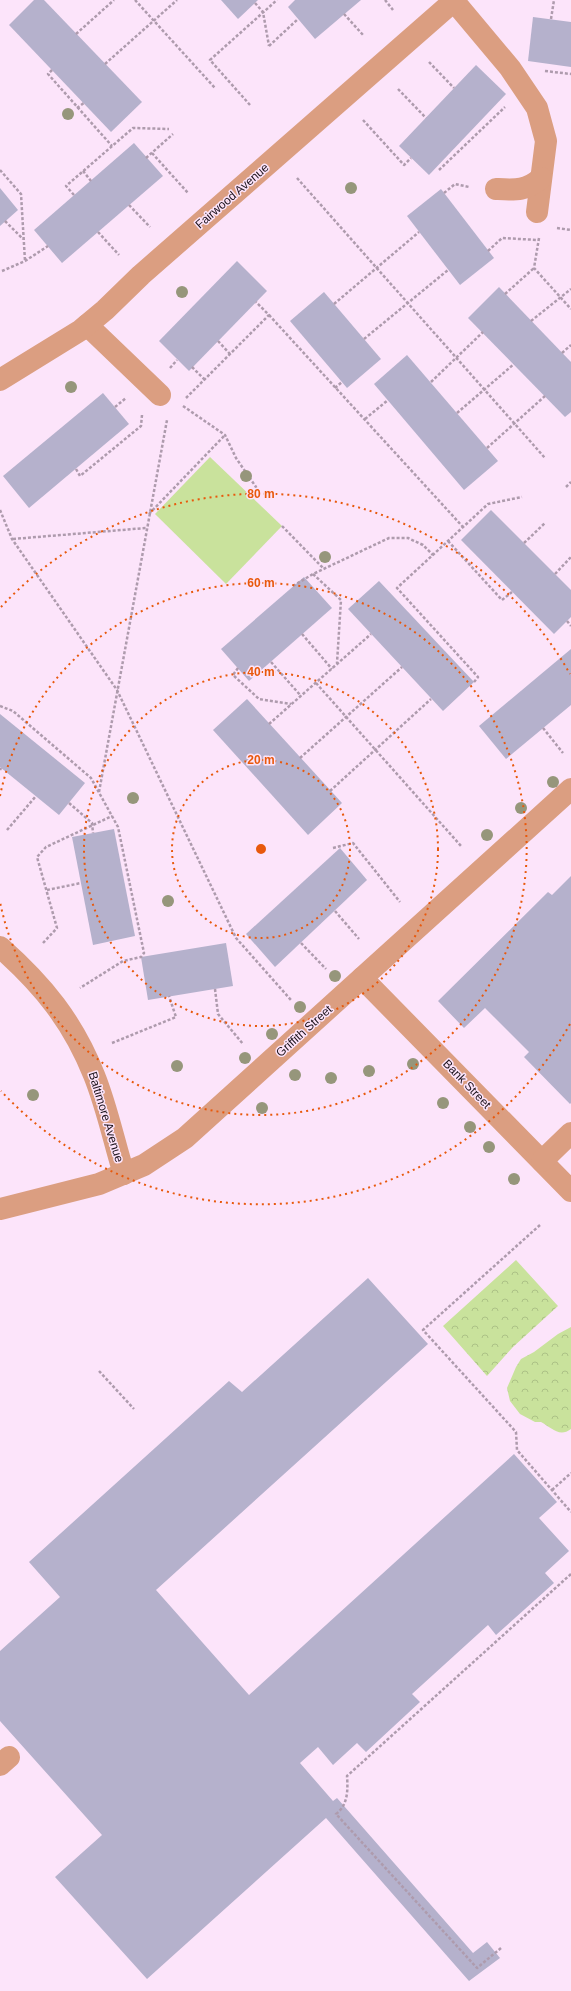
<svg xmlns="http://www.w3.org/2000/svg" width="571" height="1991" viewBox="0 0 571 1991" font-family="Arial,sans-serif">
	<defs>
		<pattern id="forest-crowns" width="20" height="18" patternUnits="userSpaceOnUse"><rect width="20" height="18" fill="#c9e29c"/><path d="M2 6a3 3 0 1 1 6 0M12 15a3 3 0 1 1 6 0" fill="none" stroke="#acc186"/></pattern>
	</defs>
	<rect width="100%" height="100%" fill="#fce4fa"/>
	<!-- forest -->
	<g fill="url(#forest-crowns)">
		<polygon points="516,1260 558,1306 513,1347 487,1376 443,1326"/>
		<path d="M571 1327V1429C559 1438 551 1427 541 1422H535L520 1414 510 1401 507 1388 516 1367 521 1359 534 1352 558 1334Z"/>
	</g>
	<!-- garden -->
	<polygon fill="#c9e29c" points="210,457 282,526 226,584 155,514"/>
	<!-- building -->
	<g fill="#b5b1cc">
		<polygon points="34,0 44,0 142,102 111,132 9,25"/>
		<polygon points="221,0 258,0 238,19"/>
		<polygon points="295,0 361,0 315,39 288,7"/>
		<polygon points="533,17 571,22 571,67 528,61"/>
		<polygon points="476,65 506,94 429,175 399,146"/>
		<polygon points="134,143 163,176 62,263 34,230"/>
		<polygon points="0,188 18,210 0,226"/>
		<polygon points="441,189 494,258 460,285 407,216"/>
		<polygon points="237,261 267,291 189,371 159,341"/>
		<polygon points="499,287 571,362 571,412 565,417 468,318"/>
		<polygon points="324,292 381,359 347,388 290,321"/>
		<polygon points="407,355 498,461 464,490 374,384"/>
		<polygon points="103,393 129,424 29,508 3,476"/>
		<polygon points="491,510 571,590 571,617 554,634 461,540"/>
		<polygon points="304,577 332,608 249,681 221,649"/>
		<polygon points="379,581 474,682 443,711 348,609"/>
		<polygon points="571,649 571,705 506,759 479,726"/>
		<polygon points="247,699 342,803 308,835 213,730"/>
		<polygon points="0,714 85,783 59,815 0,767"/>
		<polygon points="114,829 135,936 93,945 72,837"/>
		<polygon points="340,848 367,880 275,967 246,934"/>
		<polygon points="571,876 571,1103 570,1104 524,1057 529,1052 485,1008 464,1028 438,1001 548,892 552,895"/>
		<polygon points="226,943 233,986 148,1000 141,957"/>
		<polygon points="368,1278 428,1344 156,1590 249,1695 514,1454 557,1502 539,1518 569,1551 545,1573 554,1583 496,1635 488,1625 412,1694 420,1702 366,1752 357,1743 333,1765 318,1747 300,1763 333,1801 337,1798 473,1953 487,1942 500,1958 469,1981 326,1818 147,1979 55,1877 102,1835 0,1721 0,1651 60,1597 29,1562 229,1381 242,1392"/>
	</g>
	<g fill="none" stroke-linecap="round" stroke-linejoin="round">
		<!-- path -->
		<g stroke="#ae9bad" stroke-width="2.5" stroke-dasharray="3 2" stroke-linecap="butt">
			<polyline points="135,0 215,88"/>
			<polyline points="385,0 393,10"/>
			<polyline points="255,3 263,12 269,46"/>
			<polyline points="344,14 364,36"/>
			<polyline points="551,19 554,0"/>
			<polyline points="76,34 114,0"/>
			<polyline points="269,46 298,19"/>
			<polyline points="429,62 454,88"/>
			<polyline points="105,64 177,0"/>
			<polyline points="52,70 48,74 112,146"/>
			<polyline points="545,71 571,74"/>
			<polyline points="398,89 426,118"/>
			<polyline points="250,105 210,60 277,0"/>
			<polyline points="77,108 84,103"/>
			<polyline points="363,120 404,165 411,158"/>
			<polyline points="152,153 188,193"/>
			<polyline points="146,158 173,134"/>
			<polyline points="0,170 21,194 25,261"/>
			<polyline points="439,170 505,107"/>
			<polyline points="83,171 91,181"/>
			<polyline points="297,178 545,458"/>
			<polyline points="444,193 455,184 469,187"/>
			<polyline points="74,195 66,186 133,128 169,129"/>
			<polyline points="129,205 150,227"/>
			<polyline points="5,221 23,239"/>
			<polyline points="557,228 571,230"/>
			<polyline points="98,232 119,255"/>
			<polyline points="539,238 534,268 571,309"/>
			<polyline points="488,251 502,238 538,240"/>
			<polyline points="2,271 25,261 48,246"/>
			<polyline points="505,294 534,268"/>
			<polyline points="334,304 419,232"/>
			<polyline points="269,315 463,527"/>
			<polyline points="531,321 571,289"/>
			<polyline points="364,339 448,270"/>
			<polyline points="218,341 230,354"/>
			<polyline points="562,353 571,345"/>
			<polyline points="192,367 205,380"/>
			<polyline points="170,368 177,360"/>
			<polyline points="431,382 483,332"/>
			<polyline points="335,388 342,382"/>
			<polyline points="186,398 269,315 256,302"/>
			<polyline points="183,406 225,435 236,458 256,487 249,494"/>
			<polyline points="115,407 126,398"/>
			<polyline points="457,413 514,364"/>
			<polyline points="365,419 388,400"/>
			<polyline points="487,448 545,396"/>
			<polyline points="76,469 80,476 141,426 142,415"/>
			<polyline points="566,487 571,482"/>
			<polyline points="0,510 12,539 117,690 236,938 291,1000"/>
			<polyline points="149,514 225,435"/>
			<polyline points="282,526 324,569"/>
			<polyline points="13,539 146,528"/>
			<polyline points="448,541 502,600 512,592"/>
			<polyline points="524,543 545,523"/>
			<polyline points="313,574 341,600 337,663"/>
			<polyline points="555,574 571,557"/>
			<polyline points="293,586 313,574 389,538 408,538 423,545 433,555"/>
			<polyline points="567,621 571,626"/>
			<polyline points="302,634 332,669"/>
			<polyline points="271,662 301,696"/>
			<polyline points="238,668 233,675 259,699 291,704"/>
			<polyline points="474,682 478,677 397,588 488,504 522,497"/>
			<polyline points="316,683 461,846"/>
			<polyline points="0,706 13,711 91,778 118,827 144,953 141,957 123,961 80,988"/>
			<polyline points="269,724 371,634"/>
			<polyline points="543,728 563,753"/>
			<polyline points="300,758 402,667"/>
			<polyline points="0,770 1,768"/>
			<polyline points="330,791 431,699"/>
			<polyline points="99,792 167,420"/>
			<polyline points="69,803 92,823 93,833"/>
			<polyline points="7,830 36,796"/>
			<polyline points="333,848 353,843 400,902"/>
			<polyline points="47,890 81,883"/>
			<polyline points="335,911 359,939"/>
			<polyline points="43,943 57,928 37,857 46,847 112,816"/>
			<polyline points="301,943 326,969"/>
			<polyline points="215,989 218,1014 243,1044"/>
			<polyline points="112,1043 176,1017 169,996"/>
			<polyline points="540,1225 423,1330 516,1432 517,1450 571,1512"/>
			<polyline points="99,1371 134,1409"/>
			<polyline points="552,1490 571,1473"/>
			<path d="M501 1948 477 1968 336 1814C348 1805 348 1790 347 1776L571 1574"/>
		</g>
		<!-- minor -->
		<g stroke="#db9e81" stroke-width="22">
			<polyline points="453,0 510,68 537,108 546,141 537,212"/>
			<path d="M496 189C516 190 526 191 541 178"/>
			<polyline points="87,325 160,395"/>
			<polyline points="0,380 81,330 105,310 141,275 455,0"/>
			<path d="M0 947C43 985 73 1022 94 1075 107 1107 114 1142 124 1174"/>
			<polyline points="362,978 571,1191"/>
			<polyline points="542,1161 571,1133"/>
			<polyline points="0,1209 99,1184 144,1165 185,1138 571,789"/>
			<polyline points="0,1765 9,1757"/>
		</g>
	</g>
	<!-- trees -->
	<g fill="#96967b">
		<circle cx="68" cy="114" r="6"/>
		<circle cx="351" cy="188" r="6"/>
		<circle cx="182" cy="292" r="6"/>
		<circle cx="71" cy="387" r="6"/>
		<circle cx="246" cy="476" r="6"/>
		<circle cx="325" cy="557" r="6"/>
		<circle cx="553" cy="782" r="6"/>
		<circle cx="133" cy="798" r="6"/>
		<circle cx="521" cy="808" r="6"/>
		<circle cx="487" cy="835" r="6"/>
		<circle cx="168" cy="901" r="6"/>
		<circle cx="335" cy="976" r="6"/>
		<circle cx="300" cy="1007" r="6"/>
		<circle cx="272" cy="1034" r="6"/>
		<circle cx="245" cy="1058" r="6"/>
		<circle cx="413" cy="1064" r="6"/>
		<circle cx="177" cy="1066" r="6"/>
		<circle cx="369" cy="1071" r="6"/>
		<circle cx="295" cy="1075" r="6"/>
		<circle cx="331" cy="1078" r="6"/>
		<circle cx="33" cy="1095" r="6"/>
		<circle cx="443" cy="1103" r="6"/>
		<circle cx="262" cy="1108" r="6"/>
		<circle cx="470" cy="1127" r="6"/>
		<circle cx="489" cy="1147" r="6"/>
		<circle cx="514" cy="1179" r="6"/>
	</g>
	<!-- distance rings -->
	<g fill="none" stroke="#e8590c" stroke-width="2" stroke-dasharray="2 4">
		<circle cx="261" cy="849" r="89"/>
		<circle cx="261" cy="849" r="177"/>
		<path d="M0 796A266 266 0 1 1 0 902"/>
		<path d="M570 1024A355 355 0 0 1 1 1091M1 607A355 355 0 0 1 570 674"/>
	</g>
	<g text-anchor="middle" stroke-width="3" stroke-linejoin="round" paint-order="stroke">
		<!-- street labels -->
		<g font-size="12" fill="#1b121a" stroke="#fce4fa">
			<text transform="translate(232 196) rotate(-41)" y="4">Fairwood Avenue</text>
			<text transform="translate(304 1031) rotate(-42)" y="4">Griffith Street</text>
			<text transform="translate(467 1084) rotate(46)" y="4">Bank Street</text>
			<text transform="translate(106 1117) rotate(73)" y="4">Baltimore Avenue</text>
		</g>
	</g>
	<circle cx="261" cy="849" r="6" fill="#e8590c" stroke="#fce4fa" stroke-width="2"/>
	<g font-size="12" text-anchor="middle" font-weight="bold" fill="#e8590c" stroke="#fce4fa" stroke-width="3" stroke-linejoin="round" paint-order="stroke">
		<text x="261" y="498">80 m</text>
		<text x="261" y="587">60 m</text>
		<text x="261" y="676">40 m</text>
		<text x="261" y="764">20 m</text>
	</g>
</svg>
